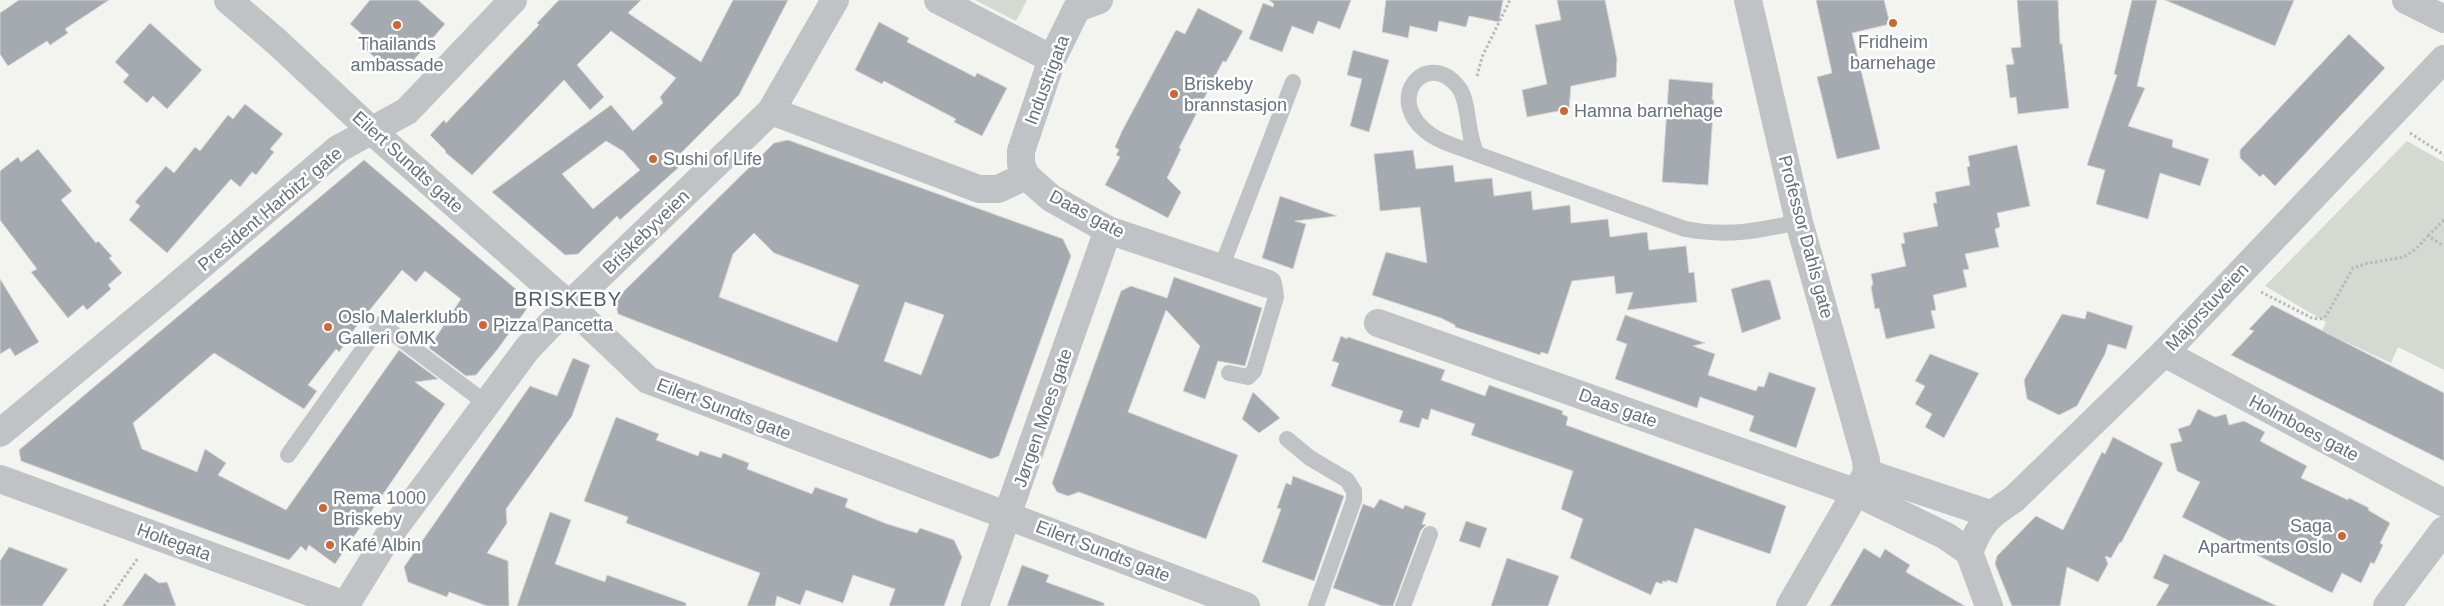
<svg xmlns="http://www.w3.org/2000/svg" width="2444" height="606" viewBox="0 0 2444 606" font-family="Arial,sans-serif">
	<rect width="100%" height="100%" fill="#f3f4f0"/>
	<!-- green -->
	<g fill="#d4dad2">
		<polygon points="975,0 1027,0 1016,21"/>
		<polygon points="2407,141 2444,162 2444,370 2398,347 2391,363 2322,331 2326,322 2265,286"/>
	</g>
	<!-- building -->
	<g fill="#a4aab0" stroke="#d5d5d3" fill-rule="evenodd">
		<polygon points="19,0 109,0 65,29 68,33 50,45 47,41 8,66 0,54 0,13"/>
		<polygon points="370,0 418,0 445,24 404,71 388,58 382,64 360,44 366,38 350,24"/>
		<path d="M559 0H641L628 13 701 62 733 0H788L739 95 681 153 688 159 620 220 617 216 578 254 565 255 492 192 611 105 633 131 663 103 660 97 676 78 611 31 577 65 604 97 590 110 564 80 472 175 445 152 446 151 430 135 444 120 446 123 539 25 537 23ZM606 141 623 151 640 170 593 209 562 174Z"/>
		<polygon points="1269,0 1351,0 1340,29 1318,21 1313,34 1292,26 1282,52 1249,39 1263,3 1273,7 1274,4"/>
		<polygon points="1386,0 1503,0 1499,22 1469,16 1466,27 1439,21 1437,32 1410,26 1408,38 1382,32"/>
		<polygon points="1557,0 1605,0 1617,59 1616,77 1571,86 1569,109 1527,117 1522,90 1547,84 1535,25 1561,20"/>
		<polygon points="1816,0 1884,0 1890,24 1852,33 1880,149 1837,159 1817,77 1832,73"/>
		<polygon points="2017,0 2058,0 2060,44 2062,44 2069,108 2018,114 2016,97 2010,98 2006,65 2014,64 2011,48 2021,47"/>
		<polygon points="2132,0 2157,0 2137,86 2145,88 2128,126 2173,140 2172,147 2209,159 2200,186 2160,173 2148,219 2096,204 2105,170 2087,165 2117,75 2114,74"/>
		<polygon points="2165,0 2294,0 2275,46"/>
		<polygon points="1198,8 1243,31 1226,62 1223,61 1179,148 1181,149 1167,178 1181,192 1168,218 1105,185 1120,157 1116,155 1119,150 1115,147 1122,131 1176,30 1185,34"/>
		<polygon points="879,22 909,38 907,42 975,77 977,73 1007,88 982,136 954,122 956,119 884,81 882,84 855,70"/>
		<polygon points="150,23 202,70 167,109 153,96 147,103 123,82 129,75 115,62"/>
		<polygon points="2349,34 2385,68 2275,186 2263,174 2260,177 2240,158 2240,150"/>
		<polygon points="1353,50 1389,60 1369,132 1350,126 1362,79 1347,75"/>
		<polygon points="1669,79 1713,83 1712,100 1714,100 1708,185 1662,182"/>
		<polygon points="245,104 283,134 270,149 274,152 256,175 252,172 240,187 231,179 167,253 129,220 140,206 135,202 166,166 174,173 195,147 200,151 228,115 233,119"/>
		<path d="M788 140 1063 239 1071 256 999 456 991 459 618 314 615 300 774 143ZM754 233 774 253 859 285 837 342 719 297 733 254ZM905 302 944 315 921 375 884 361Z"/>
		<polygon points="2017,145 2030,206 1997,213 2000,227 1995,229 1999,247 1965,254 1969,269 1963,270 1967,287 1933,295 1936,310 1931,311 1935,328 1886,339 1879,308 1875,309 1871,287 1873,284 1871,274 1906,266 1901,244 1905,243 1903,233 1938,226 1933,203 1937,203 1935,192 1970,185 1967,167 1970,166 1968,156"/>
		<polygon points="38,149 72,191 61,200 96,243 98,241 112,256 109,258 122,273 108,285 111,289 87,310 83,305 68,318 31,272 37,269 0,220 0,171 18,157 21,162"/>
		<polygon points="1413,150 1416,169 1453,165 1455,182 1492,178 1494,196 1531,191 1533,210 1570,205 1571,223 1608,219 1610,237 1647,232 1649,250 1686,246 1689,273 1694,272 1697,302 1627,310 1633,292 1616,294 1614,276 1572,281 1548,354 1541,352 1540,355 1455,327 1455,325 1441,318 1372,295 1386,252 1427,263 1420,207 1380,211 1374,154"/>
		<polygon points="364,160 524,296 526,310 497,350 476,375 466,376 429,348 461,299 425,271 416,282 402,270 352,332 353,333 339,352 336,349 308,385 317,391 304,409 214,353 133,423 142,449 197,472 205,449 226,463 218,475 286,510 399,350 438,379 415,382 445,404 335,564 309,545 306,551 301,546 289,560 21,461 19,450"/>
		<polygon points="1280,196 1337,216 1295,221 1306,224 1293,269 1262,258"/>
		<polygon points="1174,277 1262,308 1245,366 1218,361 1205,399 1183,391 1200,346 1166,310 1128,412 1238,455 1206,539 1079,492 1068,496 1057,492 1052,483 1121,291 1131,286 1167,298"/>
		<polygon points="0,279 39,342 15,356 10,348 0,354"/>
		<polygon points="1764,280 1770,280 1781,319 1742,333 1731,289"/>
		<polygon points="2272,305 2444,393 2444,461 2231,355 2254,331 2249,329"/>
		<polygon points="2087,311 2133,326 2126,349 2108,344 2105,354 2077,406 2059,415 2027,399 2024,380 2062,314 2085,319"/>
		<polygon points="1625,315 1705,343 1693,346 1715,354 1708,375 1756,391 1758,386 1764,387 1769,372 1816,388 1796,448 1749,431 1754,416 1700,397 1697,408 1615,379 1627,344 1616,340"/>
		<polygon points="1341,336 1347,339 1348,337 1445,370 1441,380 1485,396 1489,385 1563,411 1562,414 1568,417 1566,425 1786,506 1770,554 1695,528 1677,583 1667,580 1667,582 1663,581 1662,584 1656,582 1651,595 1570,558 1583,519 1561,509 1573,471 1471,435 1475,424 1431,409 1428,420 1422,418 1419,428 1399,422 1403,411 1331,386 1339,363 1332,361"/>
		<polygon points="1930,354 1979,373 1944,438 1925,427 1932,414 1915,404 1925,386 1915,381"/>
		<polygon points="573,358 590,365 572,416 506,509 507,523 487,553 508,561 509,606 487,606 449,592 447,597 408,582 404,567 530,386 557,396"/>
		<polygon points="1253,392 1280,418 1259,433 1242,419"/>
		<polygon points="2198,409 2215,417 2226,414 2229,425 2244,421 2265,432 2260,441 2307,466 2301,478 2348,500 2349,498 2369,508 2368,510 2390,523 2380,543 2383,545 2374,564 2371,562 2361,583 2342,573 2332,593 2182,517 2200,482 2177,471 2170,444 2182,441 2178,429 2190,425"/>
		<polygon points="616,417 659,434 656,440 698,456 700,451 721,458 723,453 749,463 747,469 812,494 815,487 848,499 845,507 887,524 917,533 920,528 954,540 962,557 944,606 889,606 895,589 853,575 843,603 806,590 800,605 777,596 775,606 747,606 760,573 626,523 628,517 584,501"/>
		<polygon points="2113,437 2163,463 2121,543 2120,542 2111,558 2105,556 2108,564 2098,582 2067,567 2060,606 2012,606 1995,564 1997,556 2036,516 2063,530 2102,452 2105,454"/>
		<polygon points="1293,476 1344,496 1314,581 1262,562 1281,509 1277,508 1286,483 1291,485"/>
		<polygon points="1380,499 1403,509 1405,505 1426,513 1422,524 1426,525 1421,530 1393,606 1382,606 1333,588 1363,504 1374,508"/>
		<polygon points="550,512 571,520 555,564 605,582 607,575 686,603 686,606 517,606"/>
		<polygon points="1466,521 1487,528 1480,548 1459,541"/>
		<polygon points="9,547 68,569 42,606 0,606 0,561"/>
		<polygon points="1864,548 1880,558 1885,549 1910,565 1906,572 1965,606 1830,606"/>
		<polygon points="2164,554 2277,606 2156,606 2169,585 2153,578"/>
		<polygon points="1507,558 1559,576 1548,606 1491,606"/>
		<polygon points="1022,565 1049,575 1046,582 1104,603 1104,606 1007,606"/>
		<polygon points="145,573 159,583 167,582 176,606 122,606"/>
	</g>
	<g fill="none" stroke-linecap="round" stroke-linejoin="round">
		<!-- path -->
		<g stroke="#b7b9bc" stroke-width="3" stroke-dasharray="2.5 2.5" stroke-linecap="butt">
			<polyline points="1477,76 1482,57 1510,0"/>
			<polyline points="2410,133 2444,155"/>
			<polyline points="2428,236 2444,220"/>
			<polyline points="2261,292 2312,318 2320,319 2326,316 2353,268 2365,264 2404,257 2416,249 2428,236 2444,246"/>
			<polyline points="104,606 138,558"/>
		</g>
		<!-- service -->
		<g stroke="#c0c2c5" stroke-width="16">
			<path d="M1477 154C1466 134 1470 103 1459 88 1428 46 1380 100 1431 135 1444 144 1462 148 1477 154L1685 229C1728 237 1757 231 1799 222"/>
			<polyline points="1221,268 1293,82"/>
			<polyline points="1229,373 1248,377 1254,371 1276,297 1275,288 1268,284"/>
			<polyline points="1287,439 1310,458 1347,480 1354,491 1354,500 1316,606"/>
			<polyline points="288,455 381,324 487,404"/>
			<polyline points="1403,606 1430,534"/>
		</g>
		<!-- minor -->
		<g stroke="#c0c2c5" stroke-width="28">
			<polyline points="228,0 277,42 373,132 569,305 648,380 1246,606"/>
			<polyline points="1748,0 1799,222 1866,460 1867,473"/>
			<polyline points="1052,59 1021,151 1021,164 1026,176 1051,198 1108,230 1268,284"/>
			<polyline points="771,111 979,189 998,189 1026,176"/>
			<polyline points="1378,323 1857,493"/>
			<polyline points="2164,353 2444,503"/>
			<polyline points="0,433 165,296 338,149 407,111 513,0"/>
			<polyline points="0,479 348,606"/>
			<polyline points="1969,552 1989,606"/>
			<polyline points="345,606 387,538 527,349 569,305 771,111 835,0"/>
			<polyline points="975,606 1108,230"/>
			<polyline points="2387,606 2444,530"/>
		</g>
		<!-- tertiary -->
		<g stroke="#c0c2c5" stroke-width="28">
			<polyline points="938,0 1052,59 1077,8 1099,0"/>
			<polyline points="2406,0 2444,19"/>
			<path d="M1857 493 1946 536 1969 552C1981 522 1988 516 2014 499L2164 353 2444 59"/>
			<polyline points="1790,606 1867,473 1990,514"/>
		</g>
	</g>
	<!-- markers -->
	<g fill="#cf6635" stroke="#fff" stroke-width="2">
		<circle cx="1893" cy="23" r="5"/>
		<circle cx="397" cy="25" r="5"/>
		<circle cx="1174" cy="94" r="5"/>
		<circle cx="1564" cy="111" r="5"/>
		<circle cx="653" cy="159" r="5"/>
		<circle cx="483" cy="325" r="5"/>
		<circle cx="328" cy="327" r="5"/>
		<circle cx="323" cy="508" r="5"/>
		<circle cx="2342" cy="536" r="5"/>
		<circle cx="330" cy="545" r="5"/>
	</g>
	<g text-anchor="middle" stroke-width="5" stroke-linejoin="round" paint-order="stroke">
		<!-- poi labels -->
		<g font-size="18" fill="#66717e" stroke="#fff" text-anchor="start">
			<text x="1893" y="48" text-anchor="middle">Fridheim<tspan x="1893" dy="21">barnehage</tspan></text>
			<text x="397" y="50" text-anchor="middle">Thailands<tspan x="397" dy="21">ambassade</tspan></text>
			<text x="1184" y="90">Briskeby<tspan x="1184" dy="21">brannstasjon</tspan></text>
			<text x="1574" y="117">Hamna barnehage</text>
			<text x="663" y="165">Sushi of Life</text>
			<text x="338" y="323">Oslo Malerklubb<tspan x="338" dy="21">Galleri OMK</tspan></text>
			<text x="493" y="331">Pizza Pancetta</text>
			<text x="333" y="504">Rema 1000<tspan x="333" dy="21">Briskeby</tspan></text>
			<text x="2332" y="532" text-anchor="end">Saga<tspan x="2332" dy="21">Apartments Oslo</tspan></text>
			<text x="340" y="551">Kafé Albin</text>
		</g>
		<!-- street labels -->
		<g font-size="18" fill="#66717e" stroke="#fff">
			<text transform="translate(1047 80) rotate(-69)" y="6">Industrigata</text>
			<text transform="translate(408 162) rotate(42)" y="6">Eilert Sundts gate</text>
			<text transform="translate(270 209) rotate(-40)" y="6">President Harbitz’ gate</text>
			<text transform="translate(1087 214) rotate(28)" y="6">Daas gate</text>
			<text transform="translate(646 232) rotate(-44)" y="6">Briskebyveien</text>
			<text transform="translate(1806 237) rotate(75)" y="6">Professor Dahls gate</text>
			<text transform="translate(2207 307) rotate(-47)" y="6">Majorstuveien</text>
			<text transform="translate(1618 408) rotate(20)" y="6">Daas gate</text>
			<text transform="translate(724 409) rotate(21)" y="6">Eilert Sundts gate</text>
			<text transform="translate(1043 418) rotate(-71)" y="6">Jørgen Moes gate</text>
			<text transform="translate(2304 428) rotate(28)" y="6">Holmboes gate</text>
			<text transform="translate(174 542) rotate(20)" y="6">Holtegata</text>
			<text transform="translate(1103 551) rotate(21)" y="6">Eilert Sundts gate</text>
		</g>
		<!-- quarter labels -->
		<g font-size="20" letter-spacing="1" fill="#535b64" stroke="#fff">
			<text x="568" y="306">BRISKEBY</text>
		</g>
	</g>
</svg>
